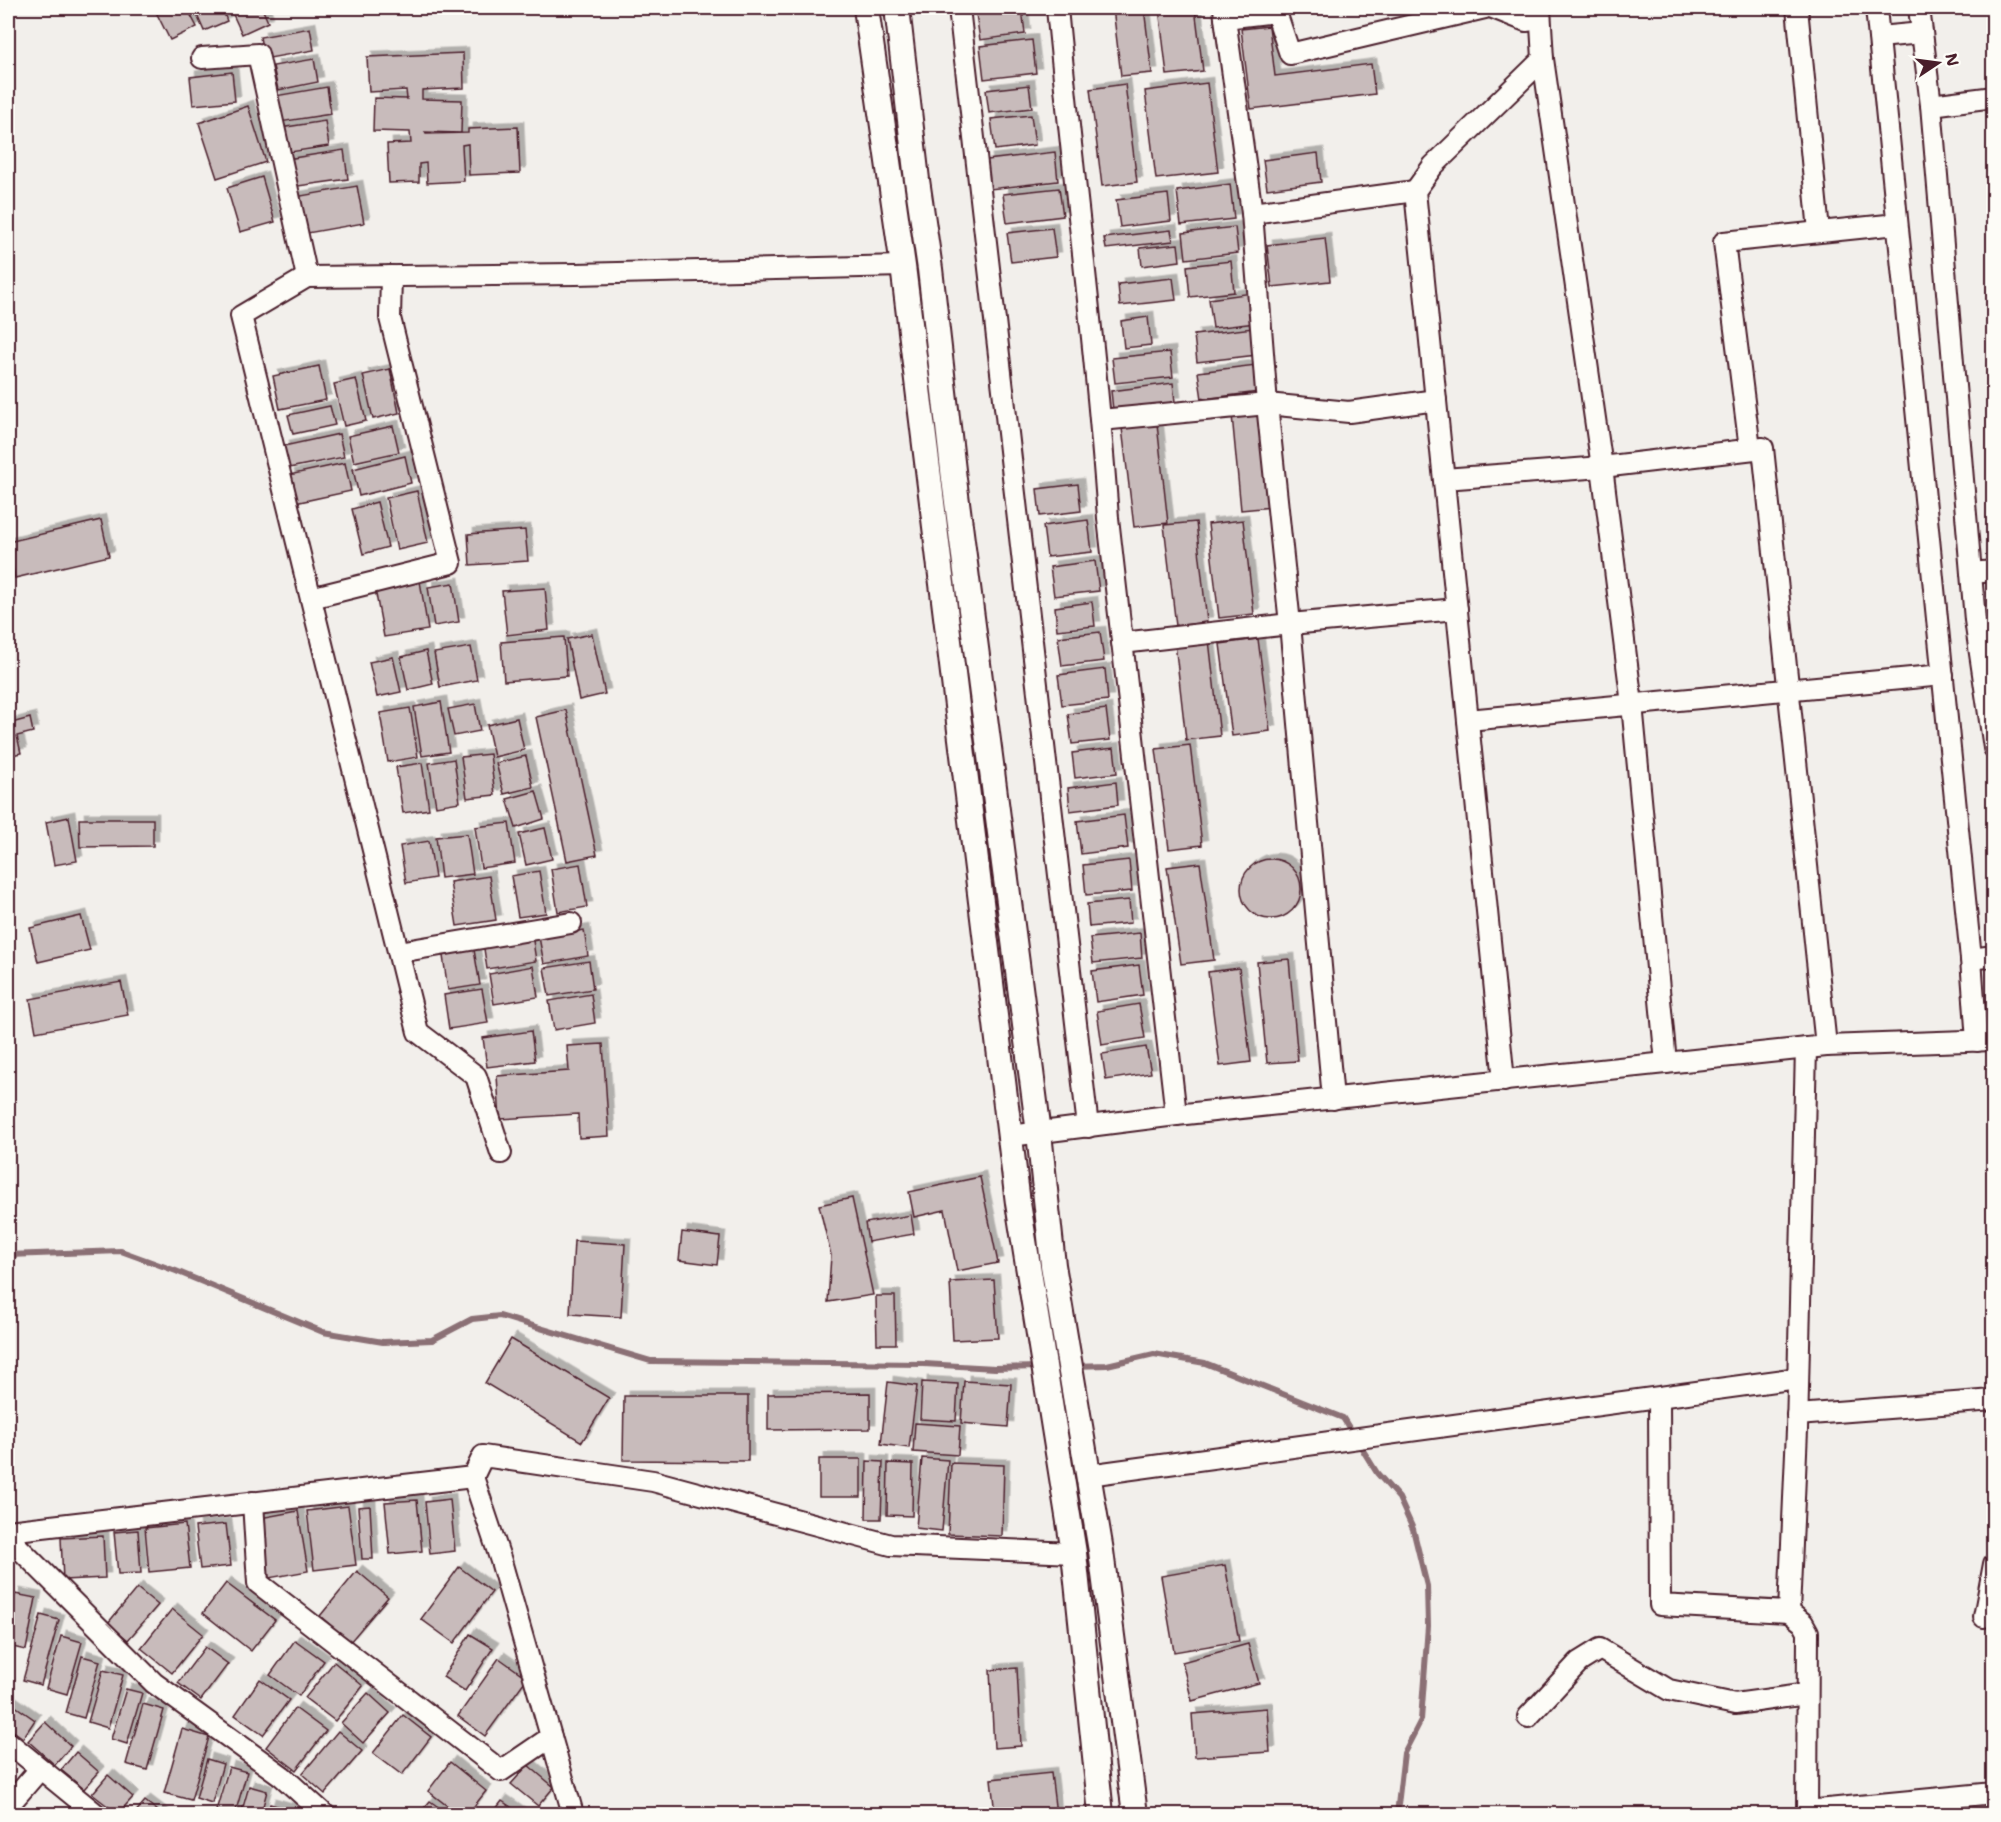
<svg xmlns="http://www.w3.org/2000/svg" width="2001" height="1822" viewBox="0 0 2001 1822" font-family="'Shantell Sans',sans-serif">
	<defs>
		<filter id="shadow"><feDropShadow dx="5.5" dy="-5.5" stdDeviation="0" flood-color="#0004"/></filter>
	</defs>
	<rect width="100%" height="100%" fill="#f2efeb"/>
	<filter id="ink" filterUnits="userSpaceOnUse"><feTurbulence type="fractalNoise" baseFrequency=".0167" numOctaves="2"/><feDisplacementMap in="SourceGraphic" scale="12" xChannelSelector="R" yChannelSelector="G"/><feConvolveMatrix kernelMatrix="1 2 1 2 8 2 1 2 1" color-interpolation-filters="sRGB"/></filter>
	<g filter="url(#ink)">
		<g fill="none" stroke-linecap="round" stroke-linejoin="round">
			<!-- stream -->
			<g stroke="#8b6f75" stroke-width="6">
				<polyline points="8,1255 121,1251 176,1271 323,1332 383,1342 432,1340 472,1319 500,1316 651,1361 924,1364 995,1368 1038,1367"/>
				<polyline points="1075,1366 1107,1365 1154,1354 1205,1363 1343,1418 1377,1473 1399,1498 1413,1529 1427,1586 1428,1626 1421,1720 1404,1753 1397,1814"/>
			</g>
		</g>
		<!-- building -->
		<g fill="#c8bbbb" stroke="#4a1f2b" stroke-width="1.5" filter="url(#shadow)">
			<polygon points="154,8 187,8 197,27 170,40"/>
			<polygon points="194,8 222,8 227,21 204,31"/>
			<polygon points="230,8 262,8 268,22 242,34"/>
			<polygon points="1022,8 1025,34 980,40 976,14"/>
			<polygon points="1113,8 1144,8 1152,73 1121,76"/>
			<polygon points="1159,8 1195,8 1203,71 1167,75"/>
			<polygon points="1269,26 1275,76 1371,64 1375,94 1251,109 1241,29"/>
			<polygon points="310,28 314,50 264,59 260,37"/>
			<polygon points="1032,40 1036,73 984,79 980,46"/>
			<polygon points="463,53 464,88 422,90 422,99 462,100 461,133 425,132 426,134 468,133 468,129 518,127 520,173 469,175 468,144 462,145 464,181 427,183 426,163 419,164 419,182 389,183 387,144 411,143 410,132 373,131 374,98 407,99 406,90 369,92 367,57"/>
			<polygon points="314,59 318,82 278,90 273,66"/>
			<polygon points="232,72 235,101 193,105 190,77"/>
			<polygon points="1207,83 1218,172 1156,179 1145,91"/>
			<polygon points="1125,84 1137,182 1102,186 1090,89"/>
			<polygon points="1029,85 1032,108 989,113 986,90"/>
			<polygon points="327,87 331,114 280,122 275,96"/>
			<polygon points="248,106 266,162 217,178 199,123"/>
			<polygon points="1031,115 1035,145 995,150 991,119"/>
			<polygon points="325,121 329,146 284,153 280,128"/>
			<polygon points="344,150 348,179 291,187 287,159"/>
			<polygon points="1055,152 1058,181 990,189 987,160"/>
			<polygon points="1318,153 1321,182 1267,189 1263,160"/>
			<polygon points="262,177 275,222 240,232 227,188"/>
			<polygon points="1230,184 1234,219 1181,225 1177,191"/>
			<polygon points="357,186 364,223 302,234 295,197"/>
			<polygon points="1059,188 1063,216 1007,223 1003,194"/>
			<polygon points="1168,194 1171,221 1120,227 1116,200"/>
			<polygon points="1235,227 1238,253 1186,259 1183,233"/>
			<polygon points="1052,228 1056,257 1011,262 1007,233"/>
			<polygon points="1171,230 1173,241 1106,249 1104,238"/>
			<polygon points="1325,238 1330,281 1272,287 1267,245"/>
			<polygon points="1178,244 1180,261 1142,266 1140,248"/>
			<polygon points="1231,261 1234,292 1190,297 1187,266"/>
			<polygon points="1173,278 1176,300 1120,306 1118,284"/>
			<polygon points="1252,293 1256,323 1213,328 1209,299"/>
			<polygon points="1148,317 1151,345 1124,348 1121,321"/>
			<polygon points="1253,328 1257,355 1197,362 1194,335"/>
			<polygon points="1170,352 1173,377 1115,383 1112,358"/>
			<polygon points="1256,365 1259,392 1202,399 1198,372"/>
			<polygon points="319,366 326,400 280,409 273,376"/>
			<polygon points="390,369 399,413 373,419 363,375"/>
			<polygon points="356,379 366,421 344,426 334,384"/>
			<polygon points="1173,383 1175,402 1113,410 1111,391"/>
			<polygon points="330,406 335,425 293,434 288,415"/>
			<polygon points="1263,413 1272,507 1241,510 1232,415"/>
			<polygon points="1157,424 1168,523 1134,527 1122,428"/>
			<polygon points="393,426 399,452 354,462 348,436"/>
			<polygon points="339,434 344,457 289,468 284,446"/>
			<polygon points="405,456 411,483 359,496 353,469"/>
			<polygon points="345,463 351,491 295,503 289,475"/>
			<polygon points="1078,484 1081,511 1040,516 1037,489"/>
			<polygon points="417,491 428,543 397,550 386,498"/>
			<polygon points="377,502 388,547 363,554 352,509"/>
			<polygon points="101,520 109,556 15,578 8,542"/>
			<polygon points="1088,520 1092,552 1047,557 1043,526"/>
			<polygon points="1243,520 1254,614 1219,618 1208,524"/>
			<polygon points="1196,522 1207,622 1176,626 1164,525"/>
			<polygon points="525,530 528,561 470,565 468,534"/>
			<polygon points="1095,561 1099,591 1054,596 1050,567"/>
			<polygon points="420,581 428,630 384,637 375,589"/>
			<polygon points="453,583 459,622 434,626 428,587"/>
			<polygon points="545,588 549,630 507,635 502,591"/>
			<polygon points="1092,602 1095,626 1057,630 1055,607"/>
			<polygon points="1100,632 1104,661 1062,666 1058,637"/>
			<polygon points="592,634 605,694 579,700 567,639"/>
			<polygon points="564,637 567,676 504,681 501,642"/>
			<polygon points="1258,639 1270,731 1232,736 1220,644"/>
			<polygon points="1209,640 1220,736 1186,740 1175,643"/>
			<polygon points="471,647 477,680 440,687 434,653"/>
			<polygon points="426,651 433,684 408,690 401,657"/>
			<polygon points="393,657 401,692 377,697 369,662"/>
			<polygon points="1105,669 1108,700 1062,705 1058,675"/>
			<polygon points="441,702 449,752 422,756 414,707"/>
			<polygon points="475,704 480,731 454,736 448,709"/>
			<polygon points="410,708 418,757 388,762 380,713"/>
			<polygon points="1106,709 1110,740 1072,744 1068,714"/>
			<polygon points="566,710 597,855 567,861 536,717"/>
			<polygon points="30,718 33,732 17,736 21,753 8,756 8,724"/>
			<polygon points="517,718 524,750 494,757 487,725"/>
			<polygon points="1190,745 1202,845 1169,849 1156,749"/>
			<polygon points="1114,748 1117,773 1075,778 1072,753"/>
			<polygon points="490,754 495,795 467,798 461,757"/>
			<polygon points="526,756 533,787 504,794 496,763"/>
			<polygon points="454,759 460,802 436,806 429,763"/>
			<polygon points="422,763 429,809 403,813 396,767"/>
			<polygon points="1116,782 1118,805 1070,811 1068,788"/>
			<polygon points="536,791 544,819 516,828 507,799"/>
			<polygon points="1124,815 1128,848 1081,854 1077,821"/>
			<polygon points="69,817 77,861 54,865 46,822"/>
			<polygon points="79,819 153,819 153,846 80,847"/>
			<polygon points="509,823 515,863 481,868 475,827"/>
			<polygon points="545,828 552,859 526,865 519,834"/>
			<polygon points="467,834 473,874 441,878 436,837"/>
			<polygon points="429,841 435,878 406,883 400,846"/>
			<circle cx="1271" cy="889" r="30"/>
			<polygon points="1129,860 1132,891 1086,895 1083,865"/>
			<polygon points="1200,863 1214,960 1181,964 1167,867"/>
			<polygon points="580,864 587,907 558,912 551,869"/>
			<polygon points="539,871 546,913 518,917 511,876"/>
			<polygon points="489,876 496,920 457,926 450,882"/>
			<polygon points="1129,900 1131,923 1089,927 1087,904"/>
			<polygon points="81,916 90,950 38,962 30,928"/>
			<polygon points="584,930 588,956 544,964 539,937"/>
			<polygon points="1140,933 1142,958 1093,963 1090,938"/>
			<polygon points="532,934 536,961 487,969 483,942"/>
			<polygon points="473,944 480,985 448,990 442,949"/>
			<polygon points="1289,959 1298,1061 1267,1063 1257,962"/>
			<polygon points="589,961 593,989 549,996 544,968"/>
			<polygon points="1139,965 1143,995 1096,1002 1092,971"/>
			<polygon points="533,966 538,997 494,1004 489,974"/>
			<polygon points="1239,968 1251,1062 1220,1066 1208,972"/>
			<polygon points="121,982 128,1015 36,1032 30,999"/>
			<polygon points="482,989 488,1023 449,1029 444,995"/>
			<polygon points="591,994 595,1023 554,1030 549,1001"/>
			<polygon points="1139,1004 1145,1038 1102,1045 1097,1011"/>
			<polygon points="531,1031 535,1061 487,1067 483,1038"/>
			<polygon points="603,1044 609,1136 579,1138 578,1114 500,1119 497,1076 569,1071 567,1046"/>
			<polygon points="1146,1047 1151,1073 1106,1080 1102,1054"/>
			<polygon points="980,1177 998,1263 957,1271 945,1210 914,1217 909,1192"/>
			<polygon points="852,1198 873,1295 828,1302 831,1255 819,1205"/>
			<polygon points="911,1215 914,1234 868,1242 865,1223"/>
			<polygon points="682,1232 720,1237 717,1265 679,1260"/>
			<polygon points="574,1241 625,1244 621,1317 570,1314"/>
			<polygon points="994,1280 998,1338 953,1340 950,1282"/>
			<polygon points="876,1296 895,1296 896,1344 877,1344"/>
			<polygon points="511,1339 609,1398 582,1442 485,1383"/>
			<polygon points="964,1381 1011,1384 1008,1427 961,1423"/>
			<polygon points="888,1382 917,1386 909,1448 881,1444"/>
			<polygon points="922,1382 958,1384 956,1421 920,1419"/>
			<polygon points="870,1393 870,1429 768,1430 768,1394"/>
			<polygon points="624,1396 748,1396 748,1461 623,1460"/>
			<polygon points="915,1423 960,1426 958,1455 913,1452"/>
			<polygon points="922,1458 948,1460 942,1531 916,1528"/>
			<rect x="819" y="1459" width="42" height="38"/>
			<polygon points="867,1461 883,1462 881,1519 866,1519"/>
			<polygon points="888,1463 913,1464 912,1516 887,1515"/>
			<polygon points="951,1463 1004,1465 1002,1536 948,1534"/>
			<polygon points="450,1499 455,1551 430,1554 425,1502"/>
			<polygon points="417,1500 422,1551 390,1554 385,1502"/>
			<polygon points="348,1506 356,1565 314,1570 307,1511"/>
			<polygon points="370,1506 373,1559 362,1559 358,1507"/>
			<polygon points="298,1511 308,1571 269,1578 260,1518"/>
			<polygon points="185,1524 190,1568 149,1572 145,1528"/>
			<polygon points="226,1524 231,1566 200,1569 195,1527"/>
			<polygon points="138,1530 141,1573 118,1574 114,1532"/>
			<polygon points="103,1536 105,1578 63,1580 61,1538"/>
			<polygon points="1225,1565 1239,1641 1174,1652 1161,1576"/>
			<polygon points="459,1567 492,1592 454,1643 421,1619"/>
			<polygon points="357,1571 388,1597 350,1642 320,1616"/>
			<polygon points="226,1583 275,1620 251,1651 203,1613"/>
			<polygon points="137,1588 158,1605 128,1640 108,1623"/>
			<polygon points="15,1594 36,1598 26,1650 8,1646 8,1631"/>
			<polygon points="172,1609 203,1634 172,1673 141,1648"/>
			<polygon points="41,1615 59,1620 41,1685 23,1680"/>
			<polygon points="470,1634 493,1648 465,1691 443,1677"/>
			<polygon points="61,1636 82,1642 67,1694 46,1688"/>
			<polygon points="295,1640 324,1661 299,1696 270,1675"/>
			<polygon points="1248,1644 1259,1683 1192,1701 1182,1662"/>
			<polygon points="205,1647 228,1664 201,1700 178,1683"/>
			<polygon points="82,1656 100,1661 84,1718 66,1713"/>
			<polygon points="499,1658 527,1678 485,1736 458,1716"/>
			<polygon points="334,1662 363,1686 335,1721 305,1698"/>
			<polygon points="1017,1668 1021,1746 994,1748 990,1670"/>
			<polygon points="103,1670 123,1675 108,1728 88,1722"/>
			<polygon points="260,1679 289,1700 263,1735 235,1715"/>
			<polygon points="126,1689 142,1693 127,1744 111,1739"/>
			<polygon points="368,1693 390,1713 363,1743 341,1723"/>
			<polygon points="8,1701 35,1720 23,1738 8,1727"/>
			<polygon points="143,1704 164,1710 147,1770 126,1764"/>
			<polygon points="295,1708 326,1731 296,1770 266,1747"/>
			<polygon points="1267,1708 1270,1752 1195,1757 1192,1714"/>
			<polygon points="403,1715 431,1737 402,1775 373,1753"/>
			<polygon points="45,1722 71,1746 55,1765 28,1741"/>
			<polygon points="182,1729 209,1737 191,1800 164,1793"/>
			<polygon points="338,1731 362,1751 325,1794 302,1774"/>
			<polygon points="76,1752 99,1772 84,1789 61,1770"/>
			<polygon points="207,1759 223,1764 212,1803 196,1798"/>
			<polygon points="450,1762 486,1791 468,1814 458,1814 428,1791"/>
			<polygon points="528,1765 554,1787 538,1806 511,1784"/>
			<polygon points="229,1767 247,1772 235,1814 215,1814"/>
			<polygon points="1051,1773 1056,1814 995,1814 991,1779"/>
			<polygon points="108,1775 133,1797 118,1814 92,1794"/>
			<polygon points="249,1786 267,1791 261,1814 241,1814"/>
			<polygon points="145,1801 162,1814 134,1814"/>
			<polygon points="430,1801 448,1814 419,1814"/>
			<polygon points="502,1801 521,1814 492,1814"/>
			<polygon points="270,1804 291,1810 289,1814 267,1814"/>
		</g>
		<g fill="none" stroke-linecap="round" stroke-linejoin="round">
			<defs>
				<g id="minor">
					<polyline points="959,8 1088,1127"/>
					<path d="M1057 8C1073 178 1096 347 1108 518L1176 1115"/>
					<polyline points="1224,8 1225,18 1276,12 1290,54 1485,8"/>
					<polyline points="1493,8 1526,21 1540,19"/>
					<polyline points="1540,8 1543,59 1602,467 1632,704 1666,1063"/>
					<polyline points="1797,8 1819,231"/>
					<polyline points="1876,8 1971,959 1977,1041"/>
					<polyline points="1919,8 1931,105 1975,620 1994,748"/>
					<polyline points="1225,18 1252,213 1415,191"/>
					<polyline points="1879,37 1922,33"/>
					<polyline points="202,58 258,54 307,277"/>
					<polyline points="1931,105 1994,97"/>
					<polyline points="1252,213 1267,404 1290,624 1333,1099"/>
					<polyline points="1101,420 1267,404 1349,412 1436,400"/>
					<polyline points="1750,449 1724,242 1897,224"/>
					<polyline points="1444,479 1602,467 1763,448 1826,1046"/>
					<polyline points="1971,573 1994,571"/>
					<polyline points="311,598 451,563 390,318 391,276"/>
					<polyline points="1122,643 1290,624 1457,609"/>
					<polyline points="1468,720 1943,675"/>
					<polyline points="399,952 571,923"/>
					<polyline points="1971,959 1994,956"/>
					<polyline points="1806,1048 1797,1430 1789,1612 1803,1623 1808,1632 1807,1814"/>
					<polyline points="1504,1081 1415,191 1433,166 1543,59"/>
					<polyline points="1010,1136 1176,1115 1826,1046 1994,1040"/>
					<polyline points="501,1153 476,1076 418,1032 241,316 307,277 576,274 903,266"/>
					<polyline points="1659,1398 1660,1605 1789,1612"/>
					<polyline points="1797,1415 1994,1400"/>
					<polyline points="1088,1475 1798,1378"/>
					<polyline points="253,1502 258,1583 501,1771 551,1737"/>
					<polyline points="8,1531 473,1477"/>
					<polyline points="8,1537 154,1683 282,1776 324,1814"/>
					<polyline points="1984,1617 1994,1564"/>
					<polyline points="1528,1717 1579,1662 1600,1649 1669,1690 1735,1704 1807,1694"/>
					<polyline points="8,1742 96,1814"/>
					<polyline points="8,1806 40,1769"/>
					<polyline points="1807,1811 1994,1793"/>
					<polyline points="573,1814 501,1561 473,1477 483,1456 653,1481 891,1545 1074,1553"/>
				</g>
				<g id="tertiary">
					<polyline points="866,8 903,266 1018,1203 1074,1553 1101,1814"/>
					<polyline points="897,8 917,180 930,269 954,479 1039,1133 1053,1265 1101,1551 1135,1814"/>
				</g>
			</defs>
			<!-- minor casing -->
			<use href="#minor" stroke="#4a1f2b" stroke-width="24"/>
			<!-- tertiary casing -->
			<use href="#tertiary" stroke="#4a1f2b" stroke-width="28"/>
			<!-- minor -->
			<use href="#minor" stroke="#fdfcf7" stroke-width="20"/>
			<!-- tertiary -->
			<use href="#tertiary" stroke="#fdfcf7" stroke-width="24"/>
		</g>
	</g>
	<!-- margin -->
	<rect width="2001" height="1822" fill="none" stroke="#fdfcf7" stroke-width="30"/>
	<rect x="15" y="15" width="1971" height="1792" fill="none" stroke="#4a1f2b" stroke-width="2" filter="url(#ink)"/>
	<!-- north arrow -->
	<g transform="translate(1938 63) rotate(77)" stroke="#fdfcf7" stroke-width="4.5" paint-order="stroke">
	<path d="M0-4.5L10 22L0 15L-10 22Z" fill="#4a1f2b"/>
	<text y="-9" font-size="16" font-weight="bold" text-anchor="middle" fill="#4a1f2b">N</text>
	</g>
</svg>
